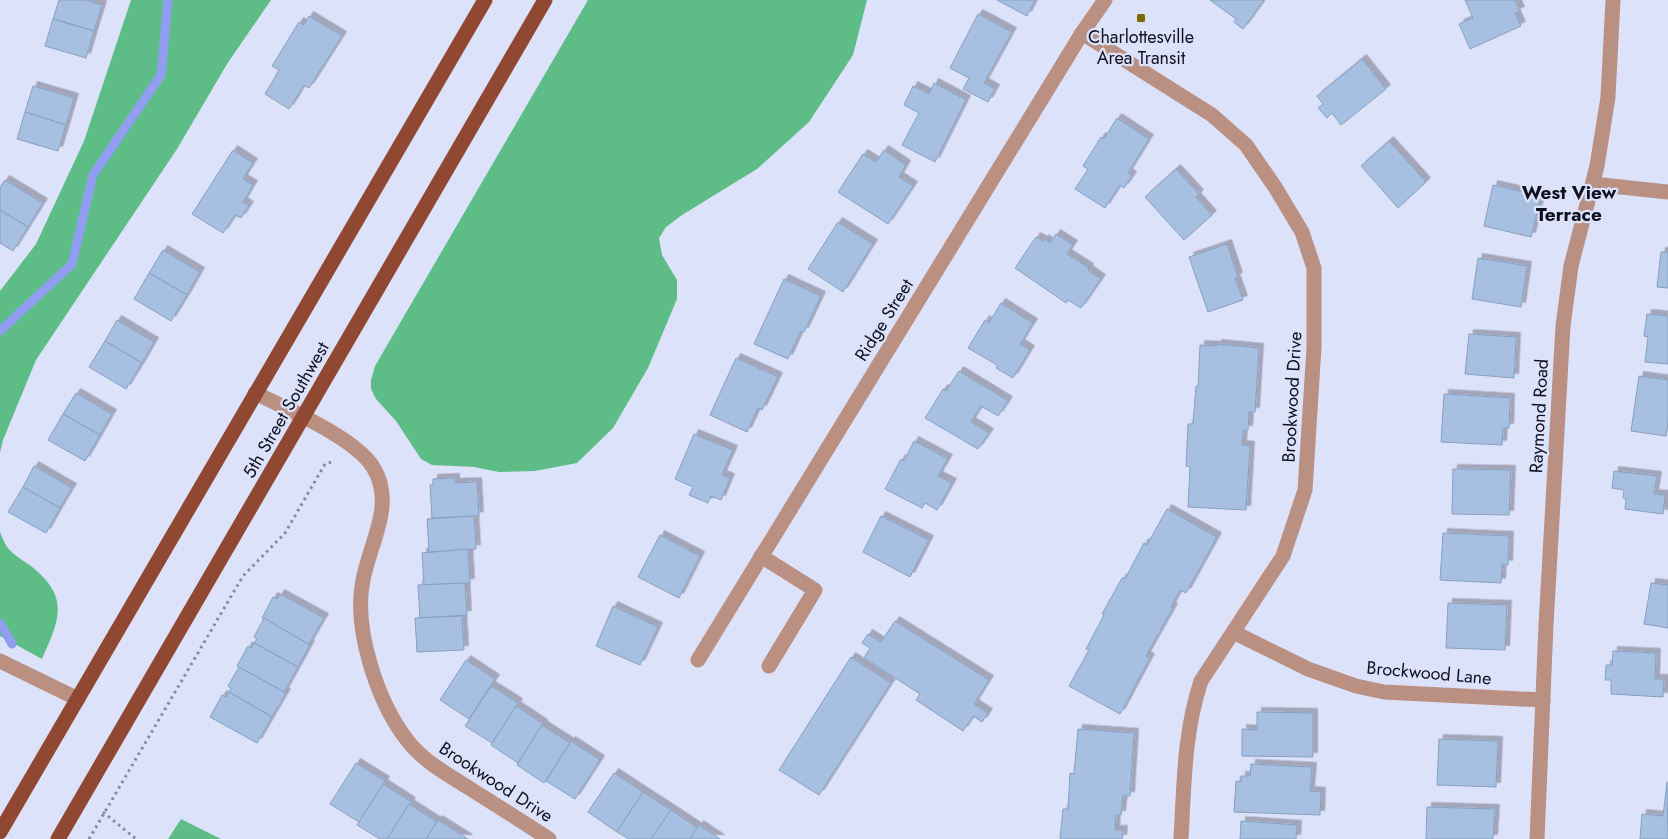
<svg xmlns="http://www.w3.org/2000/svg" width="1668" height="839" viewBox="0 0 1668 839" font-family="Jost,sans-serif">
	<defs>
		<filter id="shadow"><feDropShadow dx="4.5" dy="-4.5" stdDeviation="0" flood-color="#0004"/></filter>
	</defs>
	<rect width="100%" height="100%" fill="#dde2fb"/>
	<!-- forest -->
	<g fill="#5ebd87">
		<polygon points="131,0 271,0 227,64 177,149 36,360 3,440 0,453 0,291 36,244 84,141"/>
		<polygon points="588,0 867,0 853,55 809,122 757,169 682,215 666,227 659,238 662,255 677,280 677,299 648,368 613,428 577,463 535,471 499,472 474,467 432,465 421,459 396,421 376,399 371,389 371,380 375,366"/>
		<path d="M0 532C2 537 4 542 7 547 12 554 24 561 31 566 70 597 60 619 42 659L0 636Z"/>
		<polygon points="181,819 221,839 168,839"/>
	</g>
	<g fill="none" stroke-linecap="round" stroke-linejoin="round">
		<!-- stream -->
		<g stroke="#919df0" stroke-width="9">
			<polyline points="0,331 72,264 93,175 161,75 168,0"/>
			<polyline points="0,623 12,644"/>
		</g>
	</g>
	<!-- building -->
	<g fill="#a7c0e2" stroke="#879fc0" filter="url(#shadow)">
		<polygon points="59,0 86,0 102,5 94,31 53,19"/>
		<polygon points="997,0 1035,0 1027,16"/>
		<polygon points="1210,0 1264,0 1243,29 1234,22 1236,19"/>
		<polygon points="1465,0 1515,0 1520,11 1515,13 1521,26 1470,49 1459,24 1473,18"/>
		<polygon points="978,14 1012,32 984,83 995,89 988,102 963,89 969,78 950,68"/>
		<polygon points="309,16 342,36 309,88 304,85 289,109 265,94 279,70 272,66 299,22 304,25"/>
		<polygon points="53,19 94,31 86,58 45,46"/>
		<polygon points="1362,59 1386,89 1341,125 1332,113 1327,118 1318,108 1323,104 1317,96"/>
		<polygon points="934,83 966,100 935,162 902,145 919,113 904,105 913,86 929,94"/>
		<polygon points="33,86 74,98 66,125 25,112"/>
		<polygon points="25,112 66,125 58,151 17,139"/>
		<polygon points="1117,118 1149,139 1128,173 1132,176 1124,188 1120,185 1105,208 1075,189 1088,169 1083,166 1101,137 1104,139"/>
		<polygon points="1389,141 1426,182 1398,208 1361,166"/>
		<polygon points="233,150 253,163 243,179 253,185 243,202 249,206 241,218 235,215 223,233 192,214"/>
		<polygon points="884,150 906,165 899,177 913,186 888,224 838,192 863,154 876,162"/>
		<polygon points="1176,169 1199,194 1196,197 1212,215 1184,240 1145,197"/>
		<polygon points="5,180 43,203 28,227 0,210 0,187"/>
		<polygon points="1493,185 1541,196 1531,237 1484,226"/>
		<polygon points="0,210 28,227 13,251 0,243"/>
		<polygon points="838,222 873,244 843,292 808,269"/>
		<polygon points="1056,234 1073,245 1067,254 1089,268 1088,270 1101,279 1081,308 1068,300 1066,303 1015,268 1036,237 1043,241 1044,239 1050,243"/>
		<polygon points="1227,244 1238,277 1235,278 1243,300 1208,312 1189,257"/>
		<polygon points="163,250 200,272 187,295 149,273"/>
		<polygon points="1661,252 1668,252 1668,288 1657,287"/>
		<polygon points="1478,258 1527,266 1521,307 1472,299"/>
		<polygon points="149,273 187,295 171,321 134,299"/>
		<polygon points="784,279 821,296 804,332 801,331 788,359 754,344"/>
		<polygon points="1001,303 1033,323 1020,344 1030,350 1013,378 996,368 997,365 968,348 985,320 989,323"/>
		<polygon points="1647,314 1668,316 1668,364 1645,362 1648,337 1644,336"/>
		<polygon points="117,320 154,342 142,363 105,341"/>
		<polygon points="1469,334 1516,337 1514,378 1465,374"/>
		<polygon points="105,341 142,363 126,389 89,367"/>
		<polygon points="1217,344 1259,348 1255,412 1249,412 1248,430 1243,430 1242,445 1250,446 1246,510 1188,507 1190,467 1186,466 1188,424 1193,424 1196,386 1198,387 1200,345 1217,346"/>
		<polygon points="736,358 778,377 762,410 758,408 747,432 710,415"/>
		<polygon points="959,371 1008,401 998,416 981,406 971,422 989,433 978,449 925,418 943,389 946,391"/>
		<polygon points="1639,376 1668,380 1668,421 1666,436 1631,431"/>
		<polygon points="76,393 112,414 100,435 63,414"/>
		<polygon points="1444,394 1510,398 1509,428 1503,428 1502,445 1441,442"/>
		<polygon points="63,414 100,435 85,461 48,440"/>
		<polygon points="694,434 733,450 722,475 730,478 721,500 711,496 708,503 689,495 693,487 675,479"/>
		<polygon points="914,441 948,459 938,476 952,483 937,510 925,503 922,508 885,489 901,459 904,461"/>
		<polygon points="34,466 72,488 60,508 23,487"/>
		<polygon points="1453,469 1511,470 1509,515 1452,514"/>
		<polygon points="1614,471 1657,476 1654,494 1665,495 1663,514 1625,509 1626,499 1623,498 1624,490 1612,488"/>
		<polygon points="455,478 455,483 477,482 479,516 432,518 430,485 433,485 433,479"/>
		<polygon points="23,487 60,508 46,533 8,512"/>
		<polygon points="1167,509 1217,537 1186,593 1180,590 1171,607 1173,608 1146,656 1150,658 1120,714 1069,686 1089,650 1086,649 1104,615 1102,614 1122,578 1125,579 1144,543 1147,545"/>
		<polygon points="474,516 476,549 429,552 427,519"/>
		<polygon points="881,516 929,540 910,577 863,552"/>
		<polygon points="1443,533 1509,536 1508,565 1502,564 1501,583 1440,580"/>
		<polygon points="660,535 700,556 679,598 638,577"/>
		<polygon points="468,549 470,583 424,585 422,553"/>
		<polygon points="465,583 467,615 420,618 418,585"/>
		<polygon points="1651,583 1668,585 1668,628 1644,624"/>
		<polygon points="280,594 324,618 309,644 262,618 273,597 277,599"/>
		<polygon points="1448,603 1507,605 1505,650 1446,648"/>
		<polygon points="613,606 658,627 640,665 596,646"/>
		<polygon points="462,616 464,650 417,652 415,618"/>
		<polygon points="264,618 310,645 298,667 254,643 257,639 254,637"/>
		<polygon points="895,621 989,680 974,704 988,713 982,722 973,716 963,731 916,700 920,694 864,658 870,648 862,643 868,634 881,642"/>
		<polygon points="254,643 298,667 284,692 237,666 248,646 251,648"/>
		<polygon points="1613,651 1656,653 1655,679 1664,679 1663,697 1611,694 1611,680 1605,680 1606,665 1612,665"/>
		<polygon points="851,657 891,683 819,795 779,770"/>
		<polygon points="466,660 495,679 469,719 440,700"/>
		<polygon points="239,667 286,693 272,717 229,692 231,688 228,686"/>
		<polygon points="491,686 518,703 492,743 465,726"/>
		<polygon points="229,692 272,717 257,743 210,717 222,695 226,697"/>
		<polygon points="516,706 543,724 518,763 491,745"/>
		<polygon points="1257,712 1313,713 1313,757 1242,756 1242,729 1257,730"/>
		<polygon points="542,725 570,743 544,783 517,765"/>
		<polygon points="1078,729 1134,733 1130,796 1123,796 1121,815 1116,815 1115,830 1123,830 1122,839 1060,839 1063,809 1068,809 1070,773 1074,774"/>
		<polygon points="1439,739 1498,741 1496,787 1437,785"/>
		<polygon points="571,741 600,760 575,799 546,781"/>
		<polygon points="356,763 385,781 359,822 330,804"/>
		<polygon points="1251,764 1312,767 1310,791 1321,792 1320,815 1234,812 1236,781 1241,782 1241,776 1250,776"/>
		<polygon points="614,773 643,792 617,832 588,812"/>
		<polygon points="1667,782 1668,839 1640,839 1642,814 1663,816"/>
		<polygon points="383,784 411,802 387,839 380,839 357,825"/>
		<polygon points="643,792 671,810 651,839 629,839 617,832"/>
		<polygon points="409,804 437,822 426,839 387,839"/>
		<polygon points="1427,807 1495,809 1493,839 1426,839"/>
		<polygon points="671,810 698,828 690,839 651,839"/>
		<polygon points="438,820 468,839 426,839"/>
		<polygon points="1241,821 1297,825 1296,839 1240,839"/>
		<polygon points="699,825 720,839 690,839"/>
	</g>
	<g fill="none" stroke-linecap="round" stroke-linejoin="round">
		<!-- path -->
		<g stroke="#86899e" stroke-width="3" stroke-dasharray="2.5 4" stroke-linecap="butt">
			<polyline points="103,812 136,839"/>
			<polyline points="89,839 243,576 285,533 325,464 335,461"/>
		</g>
		<!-- minor -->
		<g stroke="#ba9083" stroke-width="15">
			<path d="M1082 33 1212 115 1246 145 1275 187 1302 232 1314 268V347L1305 490 1283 556 1201 681C1184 732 1184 785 1181 839"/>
			<polyline points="1593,184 1668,192"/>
			<path d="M255 393C287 409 355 438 373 467 396 504 370 542 363 580 353 628 377 701 407 740 423 761 447 774 469 788 496 805 523 822 549 839"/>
			<polyline points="761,556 815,590 769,666"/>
			<polyline points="1233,632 1308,669 1356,686 1384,692 1543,700"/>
			<polyline points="698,660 1082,33 1105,0"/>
			<polyline points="0,661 78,699"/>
			<polyline points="1537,839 1546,625 1563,326 1571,266 1597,166 1608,97 1613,0"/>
		</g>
		<!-- major -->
		<g stroke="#904833" stroke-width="15">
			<polyline points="0,832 485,0"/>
			<polyline points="58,839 545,0"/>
		</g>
	</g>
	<!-- markers -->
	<rect fill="#7c6900" stroke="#dde2fb" stroke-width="2" x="1136" y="13" width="10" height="10" rx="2.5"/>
	<g text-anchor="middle" stroke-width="4.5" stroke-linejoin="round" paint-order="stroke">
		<!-- poi labels -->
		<g font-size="18" fill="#0e101e" stroke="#dde2fb">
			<text x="1141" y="43">Charlottesville<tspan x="1141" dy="21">Area Transit</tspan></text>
		</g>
		<!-- street labels -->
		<g font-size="18" fill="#0e101e" stroke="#dde2fb">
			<text transform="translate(884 320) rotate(-58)" y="6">Ridge Street</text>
			<text transform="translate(1292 397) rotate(-87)" y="6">Brookwood Drive</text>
			<text transform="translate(286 410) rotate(-60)" y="6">5th Street Southwest</text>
			<text transform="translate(1539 416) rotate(-87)" y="6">Raymond Road</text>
			<text transform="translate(1429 673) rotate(5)" y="6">Brockwood Lane</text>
			<text transform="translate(496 782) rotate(33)" y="6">Brookwood Drive</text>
		</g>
		<!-- neighbourhood labels -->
		<g font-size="19" font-weight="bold" fill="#0e101e" stroke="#dde2fb">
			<text x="1569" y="199">West View<tspan x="1569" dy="22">Terrace</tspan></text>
		</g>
	</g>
</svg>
